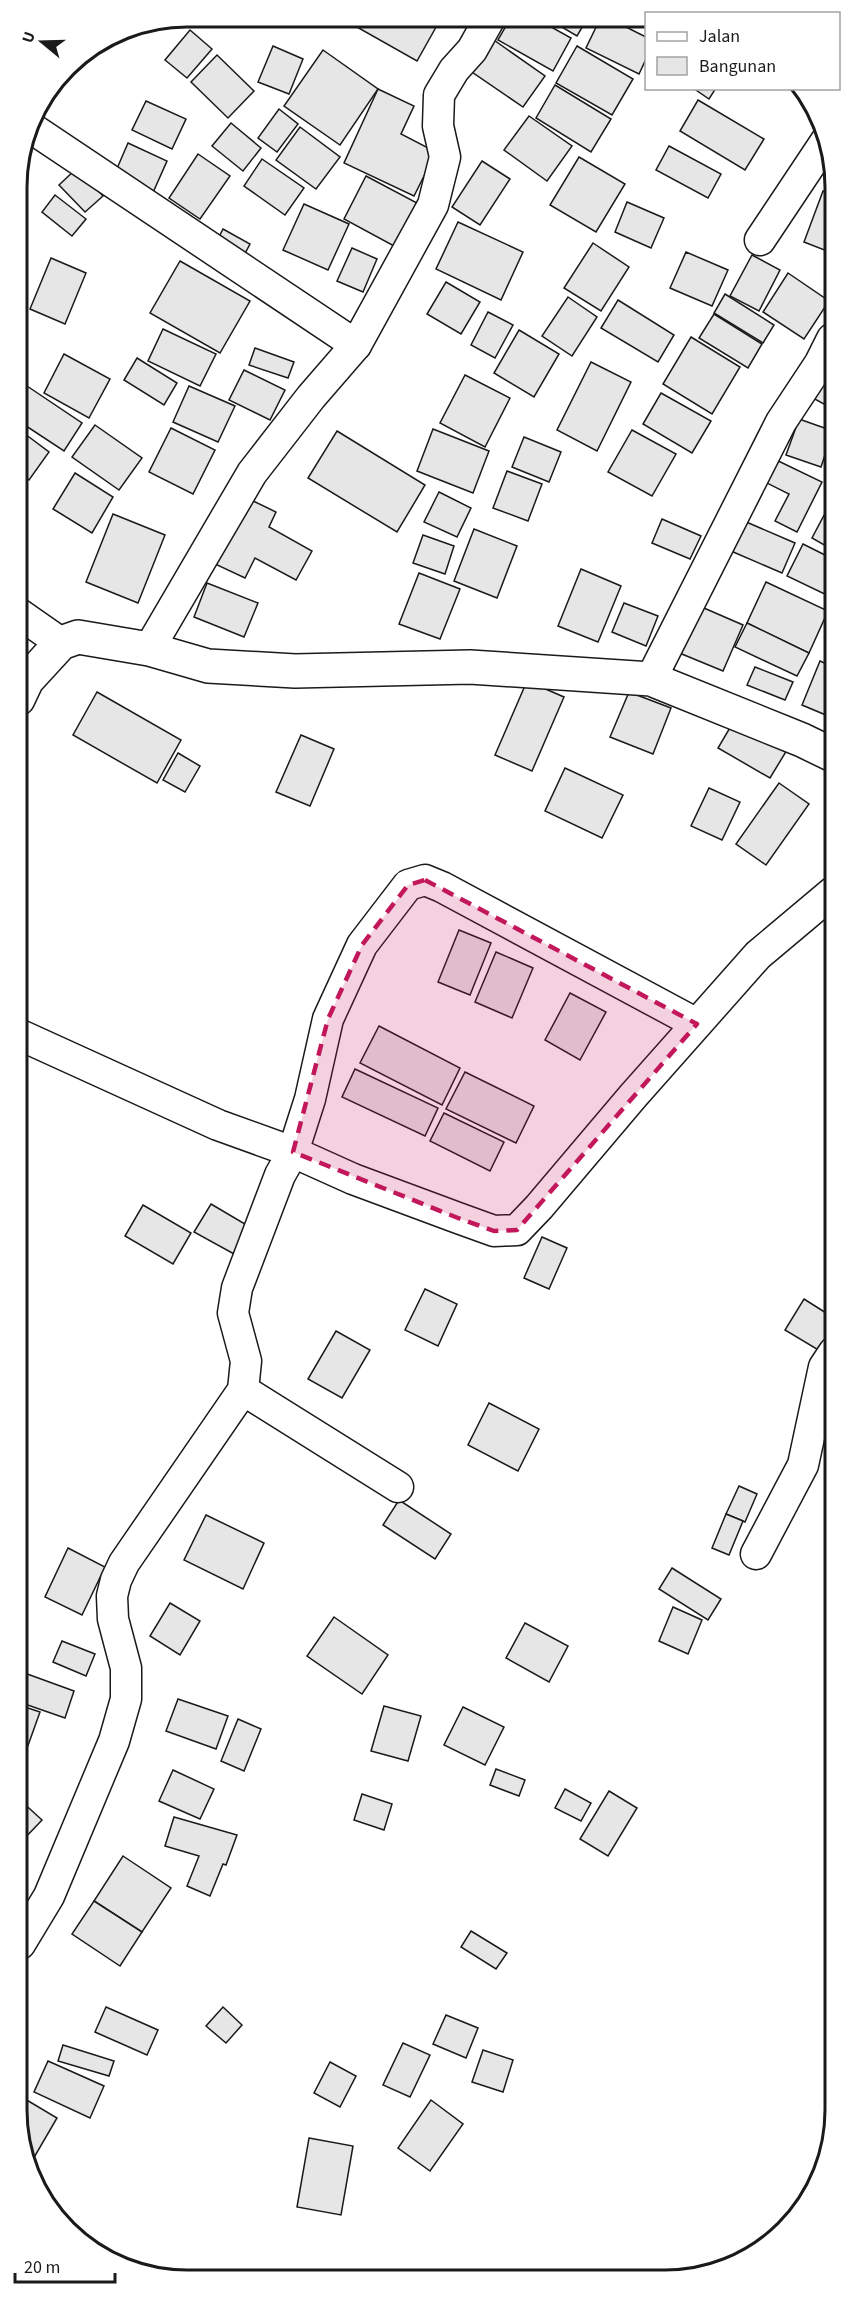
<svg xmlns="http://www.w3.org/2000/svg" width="852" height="2297" viewBox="0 0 852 2297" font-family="'Source Sans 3',sans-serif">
	<rect width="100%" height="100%" fill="#fff"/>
	<!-- building -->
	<g fill="#e6e6e6" stroke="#1a1a1a" stroke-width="1.5">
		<polygon points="351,18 437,18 440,20 417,61 348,22"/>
		<polygon points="510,19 537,19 571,38 553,71 498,40"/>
		<polygon points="548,19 587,19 577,36"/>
		<polygon points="600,19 610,19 646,37 646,59 639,74 586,48"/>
		<polygon points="190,30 212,49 187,78 165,60"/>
		<polygon points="491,38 545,76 523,107 469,70"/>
		<polygon points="273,46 303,59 289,94 258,82"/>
		<polygon points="577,46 633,79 612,115 556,83"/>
		<polygon points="323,50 378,89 340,145 284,106"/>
		<polygon points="217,55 254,91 228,118 191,82"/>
		<polygon points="79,56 81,58 55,89 53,87 74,59"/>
		<polygon points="555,85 611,119 591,152 536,118"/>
		<polygon points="693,88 716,88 709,99"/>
		<polygon points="378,89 414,106 401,134 436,152 414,196 344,163"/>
		<polygon points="698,100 764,139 745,170 680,131"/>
		<polygon points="146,101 186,119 172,149 132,130"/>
		<polygon points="279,109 298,124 277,152 258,138"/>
		<polygon points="529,116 572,146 547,181 504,150"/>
		<polygon points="231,123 261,148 243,171 212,146"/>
		<polygon points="300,127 340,157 316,189 276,160"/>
		<polygon points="128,143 167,161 151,197 112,180"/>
		<polygon points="669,146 721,174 708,198 656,170"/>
		<polygon points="198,154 230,176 200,219 169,198"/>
		<polygon points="579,157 625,184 596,232 550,205"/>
		<polygon points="262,159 304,188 285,215 244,186"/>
		<polygon points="482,161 510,179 480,225 452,207"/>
		<polygon points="77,168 103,196 85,212 59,185"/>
		<polygon points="366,176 417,203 394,246 344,219"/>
		<polygon points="823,191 832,195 832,253 804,242"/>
		<polygon points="55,195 86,219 72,236 42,212"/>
		<polygon points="627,202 664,218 651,248 615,232"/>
		<polygon points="304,204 349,224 328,270 283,250"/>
		<polygon points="458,222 523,252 501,300 436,269"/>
		<polygon points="223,229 250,244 242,259 215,245"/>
		<polygon points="593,243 629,267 601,311 564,288"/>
		<polygon points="352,248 377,259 363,292 337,281"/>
		<polygon points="686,252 728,270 712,306 670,288"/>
		<polygon points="752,255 780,270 759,311 730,296"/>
		<polygon points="51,258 86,273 65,324 30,309"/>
		<polygon points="180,261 250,301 220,353 150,313"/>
		<polygon points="788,273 829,301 804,339 763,312"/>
		<polygon points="446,282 480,302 461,334 427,314"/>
		<polygon points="725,294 774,325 763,343 714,313"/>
		<polygon points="568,297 597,317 572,356 542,336"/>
		<polygon points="618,300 674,335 658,362 601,328"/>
		<polygon points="488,312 513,325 495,358 471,345"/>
		<polygon points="714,314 762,344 748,368 699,338"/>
		<polygon points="163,329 216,354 200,386 148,361"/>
		<polygon points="519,330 559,354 534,397 494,373"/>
		<polygon points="691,337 740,367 712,414 663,384"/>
		<polygon points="255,348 294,362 288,378 249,365"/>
		<polygon points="64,354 110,379 89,418 44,393"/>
		<polygon points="137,358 177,383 164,405 124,380"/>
		<polygon points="591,362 631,382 597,451 557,430"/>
		<polygon points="244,370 285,390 270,420 229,400"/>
		<polygon points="826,370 832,374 833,409 811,397"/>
		<polygon points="465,375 510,398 485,447 440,423"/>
		<polygon points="27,386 82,423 64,451 17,420 17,401"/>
		<polygon points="189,386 235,406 218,442 173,422"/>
		<polygon points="661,393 711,421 692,453 643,424"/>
		<polygon points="799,419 833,431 821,467 786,455"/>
		<polygon points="95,425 142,458 119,490 72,457"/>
		<polygon points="17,428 49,452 29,480 17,471"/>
		<polygon points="171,428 215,450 193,494 149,472"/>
		<polygon points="433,429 489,451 473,493 417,471"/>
		<polygon points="632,430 676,454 652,496 608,472"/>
		<polygon points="337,431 425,485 397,532 308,478"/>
		<polygon points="524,437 561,452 549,482 512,467"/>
		<polygon points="768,456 822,482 797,532 775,521 789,494 757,478"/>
		<polygon points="507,471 542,484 528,521 493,508"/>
		<polygon points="75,473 113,497 92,533 53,509"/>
		<polygon points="833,473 833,491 825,487"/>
		<polygon points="439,492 471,508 457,537 424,522"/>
		<polygon points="247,498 276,512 269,527 312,551 296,580 255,558 245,578 215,564"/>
		<polygon points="831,502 833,503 833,550 812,538"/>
		<polygon points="113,514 165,535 138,603 86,582"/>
		<polygon points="662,519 701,536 690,559 652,543"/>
		<polygon points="744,521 795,543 782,573 731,551"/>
		<polygon points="474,529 517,546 497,598 454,581"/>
		<polygon points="423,535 454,546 445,574 413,563"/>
		<polygon points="803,544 833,559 833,598 787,576"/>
		<polygon points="581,569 621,586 598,642 558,626"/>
		<polygon points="419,573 460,589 440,639 399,624"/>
		<polygon points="766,582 828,611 809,653 747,623"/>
		<polygon points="207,583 258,603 244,637 194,617"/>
		<polygon points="624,603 658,616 646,646 612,632"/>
		<polygon points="697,605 743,625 723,671 677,652"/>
		<polygon points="747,623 809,653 797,676 735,647"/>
		<polygon points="820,661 833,667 833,718 802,705"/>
		<polygon points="755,667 793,682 785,700 747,685"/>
		<polygon points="527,681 564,697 532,771 495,755"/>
		<polygon points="97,692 181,740 157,783 73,735"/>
		<polygon points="629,692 671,708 653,754 610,737"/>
		<polygon points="738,714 790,745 770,778 718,748"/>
		<polygon points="301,735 334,749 310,806 276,792"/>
		<polygon points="178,753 200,766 185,792 163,780"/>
		<polygon points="565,768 623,795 602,838 545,811"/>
		<polygon points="779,783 809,804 766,865 736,844"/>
		<polygon points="709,788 740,802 722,840 691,826"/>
		<polygon points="459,930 491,943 470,995 438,982"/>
		<polygon points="496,952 533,968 512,1018 475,1002"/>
		<polygon points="570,993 606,1012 580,1060 545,1040"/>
		<polygon points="379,1026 460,1068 442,1105 360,1063"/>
		<polygon points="355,1069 438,1108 425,1136 342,1097"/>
		<polygon points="465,1072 534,1106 516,1143 446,1109"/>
		<polygon points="444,1113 504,1142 490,1171 430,1141"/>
		<polygon points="211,1204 250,1227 234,1254 194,1232"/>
		<polygon points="143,1205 191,1233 173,1264 125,1236"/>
		<polygon points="542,1237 567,1248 549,1289 524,1278"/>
		<polygon points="425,1289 457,1304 438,1346 405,1330"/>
		<polygon points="804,1299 834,1318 834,1328 820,1351 785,1330"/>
		<polygon points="336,1331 370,1350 342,1398 308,1379"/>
		<polygon points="489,1403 539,1429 518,1471 468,1445"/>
		<polygon points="739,1486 757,1494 745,1522 726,1514"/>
		<polygon points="399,1500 451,1534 435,1559 383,1525"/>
		<polygon points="726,1514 743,1521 729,1555 712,1548"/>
		<polygon points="206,1515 264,1543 243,1589 184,1560"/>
		<polygon points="68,1548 105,1567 82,1615 45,1597"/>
		<polygon points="672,1568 721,1599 708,1620 659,1589"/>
		<polygon points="170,1603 200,1621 180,1655 150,1636"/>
		<polygon points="673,1607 702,1620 688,1654 659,1641"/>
		<polygon points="334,1617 388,1655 362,1694 307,1656"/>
		<polygon points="525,1623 568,1646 549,1682 506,1658"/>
		<polygon points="62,1641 95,1654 86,1676 53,1662"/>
		<polygon points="19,1671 74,1691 65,1718 19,1702"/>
		<polygon points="178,1699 228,1716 216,1749 166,1731"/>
		<polygon points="19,1705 40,1712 26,1751 19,1749"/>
		<polygon points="384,1706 421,1716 408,1761 371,1751"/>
		<polygon points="463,1707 504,1727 485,1765 444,1745"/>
		<polygon points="238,1719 261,1729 244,1771 221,1761"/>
		<polygon points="496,1769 525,1780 519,1796 490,1785"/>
		<polygon points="173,1770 214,1789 200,1819 159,1801"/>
		<polygon points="565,1789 591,1803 581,1821 555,1808"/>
		<polygon points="609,1791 637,1808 608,1856 580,1839"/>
		<polygon points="362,1794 392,1804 384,1830 354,1820"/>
		<polygon points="19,1799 42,1820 22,1841 19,1839"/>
		<polygon points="174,1817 237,1835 226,1865 223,1864 210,1896 187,1886 199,1856 165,1846"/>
		<polygon points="123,1856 171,1888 142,1932 94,1901"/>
		<polygon points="94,1901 142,1932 120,1966 72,1934"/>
		<polygon points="471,1931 507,1953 496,1969 461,1947"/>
		<polygon points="106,2007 158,2030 147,2055 95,2032"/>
		<polygon points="223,2007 242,2025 226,2043 206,2026"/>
		<polygon points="446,2015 478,2028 466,2058 433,2044"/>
		<polygon points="20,2022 27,2026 20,2040"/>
		<polygon points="403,2043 430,2055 410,2097 383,2085"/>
		<polygon points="63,2045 114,2061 109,2076 58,2061"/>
		<polygon points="483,2050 513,2060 503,2092 472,2082"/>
		<polygon points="48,2061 104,2086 90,2118 34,2092"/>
		<polygon points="330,2062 356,2076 340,2107 314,2093"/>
		<polygon points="20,2096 57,2118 32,2161 28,2159 20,2144"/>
		<polygon points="431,2100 463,2124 430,2171 398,2148"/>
		<polygon points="309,2138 353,2146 341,2215 297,2207"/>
	</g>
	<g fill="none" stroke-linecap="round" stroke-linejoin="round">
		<defs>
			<g id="minor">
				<polyline points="30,127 356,345"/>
				<polyline points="760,240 826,141"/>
				<polyline points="18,613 61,643"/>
				<polyline points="149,649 252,473 311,397 356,345 433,205 445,157 438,126 439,95 454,70 472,50 490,18"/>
				<polyline points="651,679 781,422 820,363 832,339"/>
				<polyline points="697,1024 442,887 425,880 408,885 362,945 328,1019 310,1099 293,1152 353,1179 458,1218 494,1231 517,1230 539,1207 633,1096 758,955 833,892"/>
				<polyline points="18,1034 218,1125 293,1152 280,1175 237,1288 233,1313 246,1361 243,1390 124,1563 116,1580 112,1596 113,1619 126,1668 126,1699 114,1741 49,1896 20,1944"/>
				<polyline points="243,1390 398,1487"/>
				<polyline points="756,1554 803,1465 824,1367 834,1352"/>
			</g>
			<polyline id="tertiary" points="18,699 27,680 61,643 78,637 149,649 208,666 295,671 470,667 651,679 802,740 833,755"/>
		</defs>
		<!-- minor casing -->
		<use href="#minor" stroke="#1a1a1a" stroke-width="33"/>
		<!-- tertiary casing -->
		<use href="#tertiary" stroke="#1a1a1a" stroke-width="36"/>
		<!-- minor -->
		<use href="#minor" stroke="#fff" stroke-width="30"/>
		<!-- tertiary -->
		<use href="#tertiary" stroke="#fff" stroke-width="33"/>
	</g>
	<!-- marked area -->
	<path fill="#c2185b" fill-opacity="0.2" stroke="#c2185b" stroke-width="4.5" stroke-dasharray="12 8" stroke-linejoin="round" d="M425 880 697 1024 517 1230 494 1231 458 1218 293 1152 328 1019 362 945 408 885Z"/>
	<!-- crop -->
	<path d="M0 0H852V2297H0ZM187 27H665A160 160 0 0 1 825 187V2110A160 160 0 0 1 665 2270H187A160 160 0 0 1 27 2110V187A160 160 0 0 1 187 27Z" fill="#fff" fill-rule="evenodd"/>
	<path fill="none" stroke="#1a1a1a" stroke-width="3" d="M187 27H665A160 160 0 0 1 825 187V2110A160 160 0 0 1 665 2270H187A160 160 0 0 1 27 2110V187A160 160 0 0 1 187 27Z"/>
	<!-- legend -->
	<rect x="645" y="12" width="195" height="78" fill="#ffffff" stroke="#a3a3a3" stroke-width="1.5"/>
	<rect x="657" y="32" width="30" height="9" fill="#ffffff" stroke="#a3a3a3" stroke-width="1.5"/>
	<text x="699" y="42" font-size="18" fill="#1a1a1a">Jalan</text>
	<rect x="657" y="57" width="30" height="18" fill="#e6e6e6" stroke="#a3a3a3" stroke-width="1.5"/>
	<text x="699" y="72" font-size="18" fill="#1a1a1a">Bangunan</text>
	<!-- north arrow -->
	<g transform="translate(42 42) rotate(289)" stroke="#ffffff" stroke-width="4.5" paint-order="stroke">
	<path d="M0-4.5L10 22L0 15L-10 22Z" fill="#1a1a1a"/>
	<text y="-9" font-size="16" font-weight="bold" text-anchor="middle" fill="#1a1a1a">U</text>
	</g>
	<!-- scale -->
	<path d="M15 2273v9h100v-9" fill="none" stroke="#1a1a1a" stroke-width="3"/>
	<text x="24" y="2273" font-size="18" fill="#1a1a1a" stroke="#ffffff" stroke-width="4.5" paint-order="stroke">20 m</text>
</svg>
